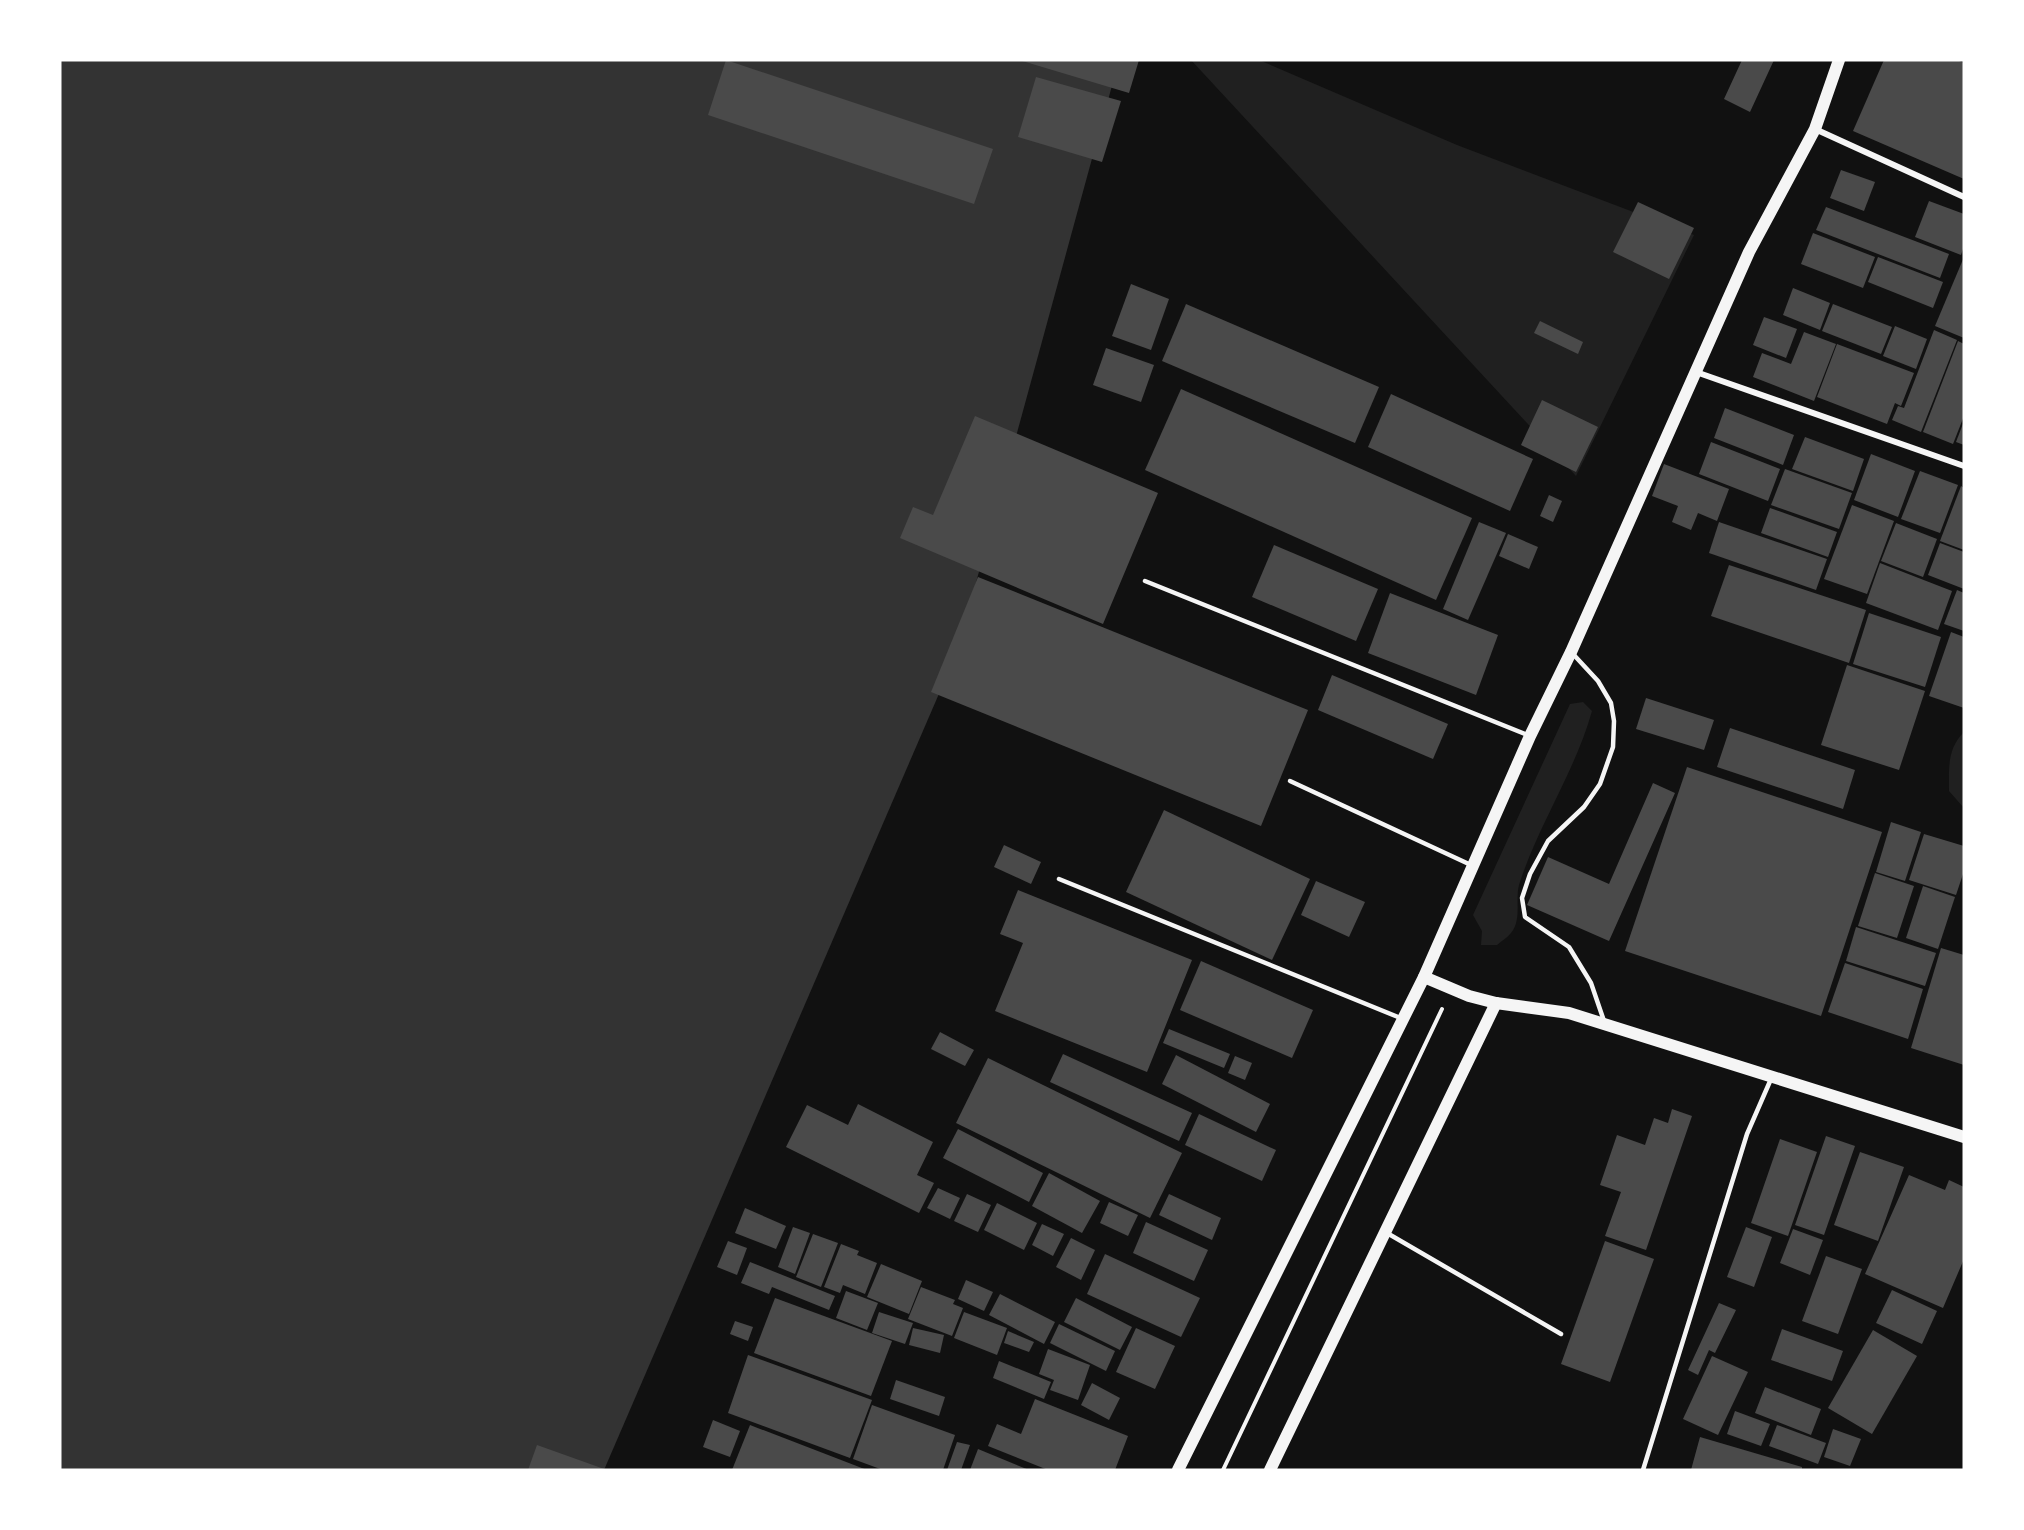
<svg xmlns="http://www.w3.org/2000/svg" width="2024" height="1530" viewBox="0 0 2024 1530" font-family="Jost,sans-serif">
	<rect width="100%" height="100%" fill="#111"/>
	<!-- green -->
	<g fill="#202020">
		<polygon points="1191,60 1259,60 1457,145 1694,235 1576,476"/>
		<path d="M1583 702 1592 711C1575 772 1538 825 1519 885 1515 900 1522 920 1511 933 1507 938 1501 941 1497 945H1481L1482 931 1473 915 1570 704Z"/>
		<path d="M1964 732V808L1949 791C1949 768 1947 749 1964 732Z"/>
	</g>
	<!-- water -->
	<polygon fill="#333" points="60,60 1119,60 957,652 604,1470 60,1470"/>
	<!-- building -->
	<g fill="#4a4a4a">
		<polygon points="726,60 993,149 974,204 708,115"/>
		<polygon points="1019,60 1139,60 1129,93"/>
		<polygon points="1742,60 1774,60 1750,112 1724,99"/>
		<polygon points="1884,60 1957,60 1964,63 1964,179 1853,131"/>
		<polygon points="1036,77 1121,101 1102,162 1018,137"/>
		<polygon points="1841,170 1875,182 1864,211 1830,198"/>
		<polygon points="1929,201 1964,214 1964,246 1961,255 1915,237"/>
		<polygon points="1638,202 1694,228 1669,279 1613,252"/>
		<polygon points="1826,207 1949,254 1940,278 1816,230"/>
		<polygon points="1813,233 1875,257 1863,288 1801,264"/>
		<polygon points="1878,257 1943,282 1933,308 1868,282"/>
		<polygon points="1964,257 1964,338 1935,326"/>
		<polygon points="1131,284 1169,299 1151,350 1112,336"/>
		<polygon points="1793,288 1830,303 1820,330 1783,315"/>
		<polygon points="1186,304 1379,387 1355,443 1162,361"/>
		<polygon points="1833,304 1892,327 1881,354 1822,331"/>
		<polygon points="1764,317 1797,329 1786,358 1753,345"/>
		<polygon points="1540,321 1583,342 1578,354 1534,333"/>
		<polygon points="1895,326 1927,339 1916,369 1883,356"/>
		<polygon points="1934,330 1957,340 1921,432 1892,420 1898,406 1904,408"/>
		<polygon points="1804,332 1836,344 1814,401 1753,377 1762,353 1791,364"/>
		<polygon points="1958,341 1964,344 1964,416 1953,444 1923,432"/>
		<polygon points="1837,344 1914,373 1901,406 1895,403 1887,424 1817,397"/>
		<polygon points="1106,348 1154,365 1141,402 1093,385"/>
		<polygon points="1181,389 1472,518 1436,600 1145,470"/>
		<polygon points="1391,394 1533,459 1510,511 1368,447"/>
		<polygon points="1542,400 1598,427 1576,472 1521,445"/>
		<polygon points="1725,408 1794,435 1783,465 1714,438"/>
		<polygon points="975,416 1158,493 1103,624 900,538 913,507 933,515"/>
		<polygon points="1964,421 1964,445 1956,442"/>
		<polygon points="1805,437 1864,459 1853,491 1792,469"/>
		<polygon points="1711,442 1780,469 1768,501 1699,474"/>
		<polygon points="1871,454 1915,471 1898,517 1854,500"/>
		<polygon points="1664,464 1729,489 1717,521 1698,513 1691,530 1672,522 1678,506 1652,496"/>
		<polygon points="1785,469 1852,493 1839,529 1771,505"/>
		<polygon points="1920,471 1958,485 1940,533 1901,519"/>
		<polygon points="1961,486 1964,488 1964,550 1940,541"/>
		<polygon points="1549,495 1562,501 1553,522 1540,516"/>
		<polygon points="1852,505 1894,521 1867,594 1824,579"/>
		<polygon points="1770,508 1837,532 1828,557 1761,533"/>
		<polygon points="1479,522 1506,533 1468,620 1443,609"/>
		<polygon points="1719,522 1827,559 1816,590 1709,553"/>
		<polygon points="1896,523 1937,539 1923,577 1881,561"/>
		<polygon points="1508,534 1538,547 1529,569 1499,556"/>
		<polygon points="1940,543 1964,552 1964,589 1928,575"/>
		<polygon points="1274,545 1378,589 1356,641 1252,597"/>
		<polygon points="1880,563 1952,591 1938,630 1866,603"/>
		<polygon points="1729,565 1866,610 1849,663 1711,616"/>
		<polygon points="978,577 1308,710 1261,826 931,692"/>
		<polygon points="1957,590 1964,593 1964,631 1944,624"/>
		<polygon points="1390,593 1498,635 1476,695 1368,653"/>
		<polygon points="1869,613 1941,637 1925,687 1853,664"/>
		<polygon points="1951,632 1964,637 1964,708 1929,696"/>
		<polygon points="1847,665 1925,691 1899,770 1821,745"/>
		<polygon points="1332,675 1448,724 1433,759 1318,710"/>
		<polygon points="1646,698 1714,720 1704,750 1636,729"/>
		<polygon points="1730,728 1855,770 1843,809 1717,767"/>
		<polygon points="1687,767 1882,832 1821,1016 1625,951"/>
		<polygon points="1653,783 1675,793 1609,941 1527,905 1548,857 1609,884"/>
		<polygon points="1164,810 1310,879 1272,960 1126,892"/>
		<polygon points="1891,822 1921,832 1905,881 1876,872"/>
		<polygon points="1924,834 1964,846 1964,871 1956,895 1909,880"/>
		<polygon points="1004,845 1041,862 1031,884 994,867"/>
		<polygon points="1875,873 1914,886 1897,938 1858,926"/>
		<polygon points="1316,881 1365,902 1349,937 1301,915"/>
		<polygon points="1923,886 1955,897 1938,949 1906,938"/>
		<polygon points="1018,890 1192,960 1147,1072 995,1011 1023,943 1000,934"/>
		<polygon points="1856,927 1936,953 1925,986 1846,961"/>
		<polygon points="1941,948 1964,955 1964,1065 1911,1048"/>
		<polygon points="1201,961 1313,1010 1292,1058 1180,1010"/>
		<polygon points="1845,963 1923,989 1908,1039 1828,1012"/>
		<polygon points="1169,1029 1230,1054 1224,1068 1163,1043"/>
		<polygon points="940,1032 974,1050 965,1066 931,1049"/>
		<polygon points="1063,1054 1192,1113 1179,1141 1050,1082"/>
		<polygon points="1176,1055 1270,1104 1256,1132 1162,1084"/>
		<polygon points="1235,1056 1252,1063 1245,1080 1228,1073"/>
		<polygon points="988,1058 1182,1153 1150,1218 956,1123"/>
		<polygon points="858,1104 933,1142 917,1175 934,1183 919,1213 786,1147 807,1105 848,1125"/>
		<polygon points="1672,1109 1692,1116 1646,1250 1605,1236 1621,1192 1600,1185 1617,1135 1645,1145 1654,1118 1668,1123"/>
		<polygon points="1199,1114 1276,1150 1262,1181 1185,1145"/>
		<polygon points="958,1129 1043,1173 1029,1202 943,1158"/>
		<polygon points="1826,1136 1855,1146 1824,1235 1795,1225"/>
		<polygon points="1780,1139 1817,1152 1788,1236 1751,1223"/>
		<polygon points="1860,1152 1904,1167 1878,1241 1834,1225"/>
		<polygon points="1049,1173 1100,1201 1082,1233 1032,1206"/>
		<polygon points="1909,1175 1945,1190 1949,1180 1964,1187 1964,1259 1943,1308 1865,1274"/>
		<polygon points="938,1188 960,1198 950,1219 927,1208"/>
		<polygon points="967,1194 991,1205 978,1232 954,1221"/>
		<polygon points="1169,1194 1221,1218 1212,1240 1159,1215"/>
		<polygon points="1109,1202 1138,1215 1128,1236 1100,1223"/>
		<polygon points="997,1203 1037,1223 1024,1250 984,1230"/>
		<polygon points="745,1208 786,1226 776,1249 735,1233"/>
		<polygon points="1146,1222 1208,1250 1194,1281 1133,1253"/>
		<polygon points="1042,1224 1064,1234 1053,1256 1032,1245"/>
		<polygon points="793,1227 810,1233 795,1274 778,1267"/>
		<polygon points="1746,1227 1772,1237 1754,1287 1727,1277"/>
		<polygon points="1793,1229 1823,1240 1810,1275 1780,1263"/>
		<polygon points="813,1234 838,1243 821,1287 796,1277"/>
		<polygon points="1071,1238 1095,1250 1081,1280 1056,1267"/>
		<polygon points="728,1241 747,1248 737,1275 717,1267"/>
		<polygon points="1605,1241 1654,1259 1610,1382 1561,1364"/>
		<polygon points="841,1244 859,1251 857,1255 877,1263 865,1294 843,1285 840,1293 824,1287"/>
		<polygon points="1105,1254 1200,1298 1181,1337 1087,1294"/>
		<polygon points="1826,1256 1862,1269 1838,1334 1802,1321"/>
		<polygon points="750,1262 835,1296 829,1310 772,1287 769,1294 741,1283"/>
		<polygon points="881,1264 922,1281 909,1314 867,1297"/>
		<polygon points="966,1280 993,1292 984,1311 958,1299"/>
		<polygon points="921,1287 955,1300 953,1304 963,1308 952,1336 908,1319"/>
		<polygon points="1892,1290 1937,1311 1922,1344 1876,1323"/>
		<polygon points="846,1291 878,1303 867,1330 836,1318"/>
		<polygon points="1000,1294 1055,1322 1044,1344 989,1315"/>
		<polygon points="775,1298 892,1341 871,1396 754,1353"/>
		<polygon points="1076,1298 1132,1327 1120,1350 1064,1322"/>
		<polygon points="1719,1303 1736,1310 1715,1353 1709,1350 1698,1375 1688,1370"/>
		<polygon points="879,1312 913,1323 905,1344 872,1333"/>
		<polygon points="964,1312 1007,1328 997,1355 954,1338"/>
		<polygon points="735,1321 753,1327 748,1341 730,1334"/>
		<polygon points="1059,1324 1115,1351 1106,1371 1050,1343"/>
		<polygon points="913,1328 944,1335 940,1353 909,1345"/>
		<polygon points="1136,1328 1175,1346 1155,1389 1116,1372"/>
		<polygon points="1782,1329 1843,1351 1832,1381 1771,1360"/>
		<polygon points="1873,1330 1917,1356 1872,1434 1828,1408"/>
		<polygon points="1008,1331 1034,1342 1029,1352 1004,1343"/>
		<polygon points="1048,1349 1090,1365 1078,1400 1050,1390 1054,1380 1039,1374"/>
		<polygon points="748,1355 872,1400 850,1458 728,1413"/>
		<polygon points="1712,1356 1748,1372 1718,1435 1683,1419"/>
		<polygon points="999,1361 1051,1382 1044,1399 993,1378"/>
		<polygon points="896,1380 945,1397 939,1416 890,1399"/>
		<polygon points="1092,1383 1120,1398 1109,1420 1081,1405"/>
		<polygon points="1765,1387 1821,1409 1811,1435 1755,1413"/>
		<polygon points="1035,1399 1128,1436 1115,1470 1048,1470 988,1446 997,1424 1021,1434"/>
		<polygon points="872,1405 955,1435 943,1470 883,1470 853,1459"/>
		<polygon points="1735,1411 1770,1424 1761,1446 1727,1434"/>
		<polygon points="713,1420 740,1431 730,1457 703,1447"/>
		<polygon points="750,1425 867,1470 732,1470"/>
		<polygon points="1777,1425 1826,1443 1818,1464 1769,1446"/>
		<polygon points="1833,1429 1861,1439 1850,1466 1824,1457"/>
		<polygon points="1700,1437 1802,1467 1802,1470 1691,1470"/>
		<polygon points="957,1442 970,1445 961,1470 947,1470"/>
		<polygon points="537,1445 607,1470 528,1470"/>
		<polygon points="978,1449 1029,1470 970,1470"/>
	</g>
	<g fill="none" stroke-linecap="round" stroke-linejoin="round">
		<!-- path -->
		<polyline stroke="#f5f5f5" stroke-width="4" points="1223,1470 1442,1009"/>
		<!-- service -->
		<g stroke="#f5f5f5" stroke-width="4.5">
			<polyline points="1145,581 1530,736"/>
			<polyline points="1573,654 1598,681 1611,703 1614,721 1613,747 1600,784 1584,807 1548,841 1530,874 1522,898 1525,917 1569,947 1591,983 1604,1021"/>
			<polyline points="1290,781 1471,865"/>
			<polyline points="1059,879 1403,1019"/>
			<polyline points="1387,1233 1561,1334"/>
			<polyline points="1643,1470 1747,1134 1771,1079"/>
		</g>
		<!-- minor -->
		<g stroke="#f5f5f5" stroke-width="6">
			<polyline points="1815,129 1964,197"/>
			<polyline points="1696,372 1964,466"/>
		</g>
		<!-- secondary -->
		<g stroke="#f5f5f5" stroke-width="12">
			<polyline points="1424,977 1469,996 1496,1003 1569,1013 1964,1137"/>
			<polyline points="1178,1470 1424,977 1530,736 1571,652 1749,252 1815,129 1839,60"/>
			<polyline points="1270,1470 1496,1003"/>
		</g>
	</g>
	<!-- border -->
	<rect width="2024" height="1530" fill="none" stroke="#ffffff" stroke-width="123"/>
</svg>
